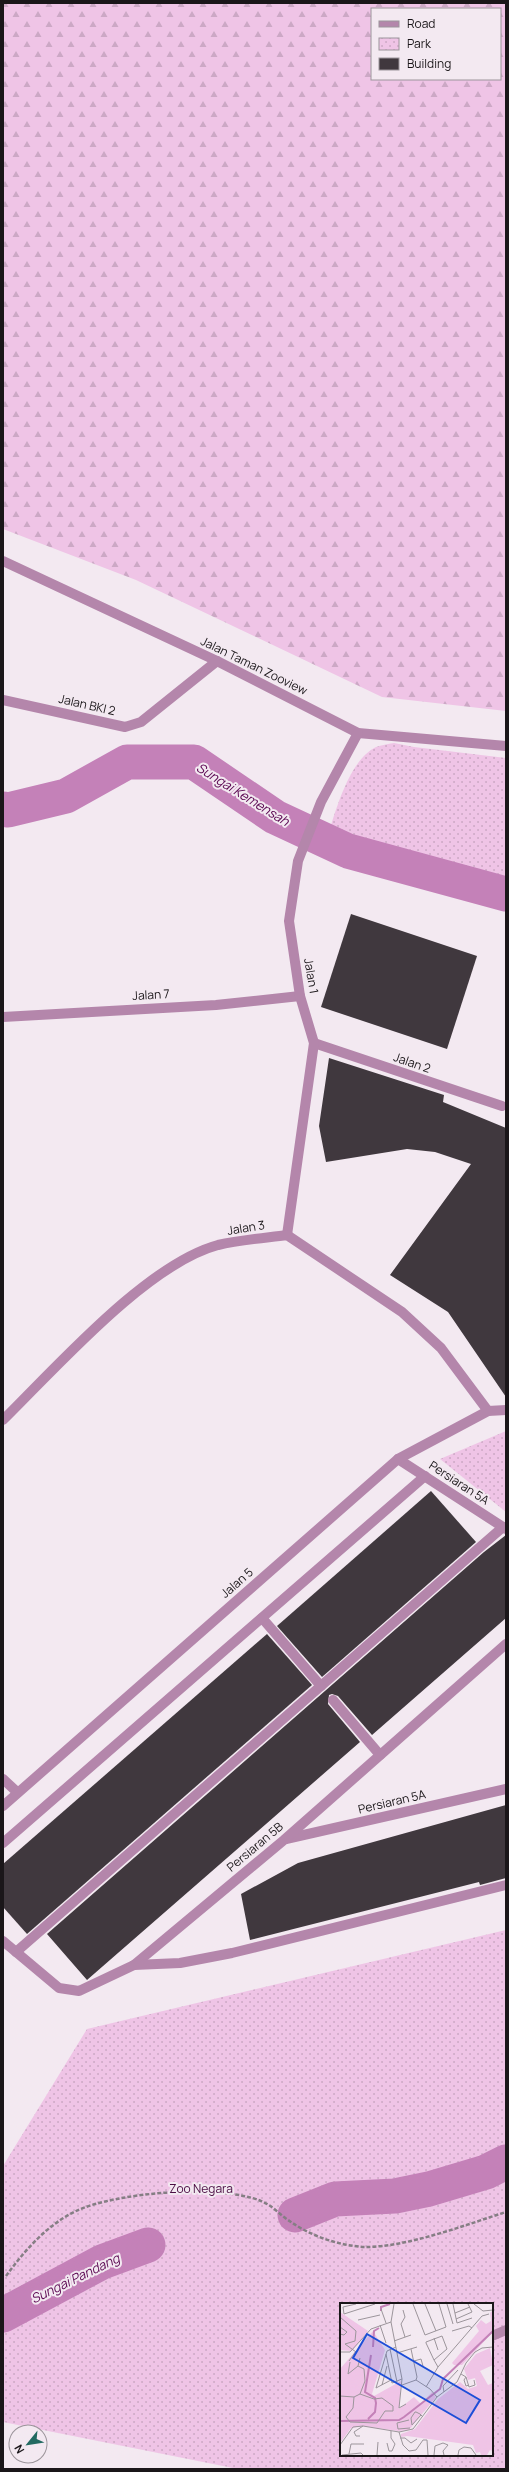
<svg xmlns="http://www.w3.org/2000/svg" width="509" height="2472" viewBox="0 0 509 2472" font-family="Manrope,sans-serif">
	<defs>
		<pattern id="forest-firs" width="22" height="20" patternUnits="userSpaceOnUse"><rect width="22" height="20" fill="#efc4e6"/><path d="M5 1l3.5 6h-7zM16 11l3.5 6h-7z" fill="#cca8c5"/></pattern>
		<pattern id="park-dots" width="8" height="8" patternUnits="userSpaceOnUse"><rect width="8" height="8" fill="#efc4e6"/><path d="M2 2h.1M6 6h.1" fill="none" stroke="#cca8c5" stroke-width="1.8" stroke-linecap="round"/></pattern>
	</defs>
	<rect width="100%" height="100%" fill="#f3e9f1"/>
	<!-- forest -->
	<path fill="url(#forest-firs)" fill-rule="evenodd" d="M3 3H506V711L382 697 136 580 3 529ZM372 9H500V79H372Z"/>
	<!-- park -->
	<g fill="url(#park-dots)" fill-rule="evenodd">
		<path d="M394 743 414 747 506 758V891L427 877 324 847C334 818 347 761 376 747 381 745 388 744 394 743Z"/>
		<polygon points="506,1431 506,1512 440,1459"/>
		<path d="M506 1930V2469H238L3 2422V2166L87 2029ZM341 2304H492V2455H341Z"/>
	</g>
	<g fill="none" stroke-linecap="round" stroke-linejoin="round">
		<!-- river -->
		<g stroke="#c481b8" stroke-width="35">
			<polyline points="3,809 8,810 66,796 127,762 194,762 275,817 348,851 506,894"/>
			<polyline points="295,2215 335,2199 395,2196 429,2189 486,2172 506,2162"/>
			<polyline points="3,2315 102,2262 148,2245"/>
		</g>
	</g>
	<!-- building -->
	<g fill="#40383e">
		<polygon points="351,914 477,956 447,1049 321,1007"/>
		<polygon points="329,1058 444,1095 443,1102 506,1128 506,1397 448,1312 390,1275 471,1164 435,1152 407,1149 326,1162 319,1126"/>
		<polygon points="431,1491 476,1542 322,1677 277,1626"/>
		<polygon points="506,1535 506,1618 372,1735 338,1696 332,1694 329,1695 328,1704 360,1742 87,1980 47,1934 484,1552"/>
		<polygon points="267,1634 312,1685 27,1934 3,1907 3,1864"/>
		<polygon points="506,1805 506,1878 480,1885 479,1882 250,1940 241,1894 298,1863"/>
	</g>
	<g fill="none" stroke-linecap="round" stroke-linejoin="round">
		<!-- path -->
		<path stroke="#857e84" stroke-width="2.5" stroke-dasharray="4 2" stroke-linecap="butt" d="M6 2276C25 2250 47 2225 76 2211 117 2192 220 2184 261 2201 272 2205 281 2216 291 2222 311 2236 340 2246 365 2247 408 2247 465 2225 506 2212"/>
		<!-- minor -->
		<g stroke="#b486ab" stroke-width="10">
			<polyline points="3,561 217,661 358,733 506,746"/>
			<polyline points="3,700 125,727 141,722 217,661"/>
			<polyline points="3,1017 216,1005 300,996"/>
			<polyline points="314,1043 502,1106"/>
			<polyline points="287,1235 314,1043 300,996 289,921 298,861 321,802 358,733"/>
			<path d="M3 1420C56 1368 147 1264 218 1245 240 1240 264 1238 287 1235L402 1312 441 1348 488 1411"/>
			<polyline points="398,1459 506,1529"/>
			<polyline points="262,1618 321,1686"/>
			<polyline points="333,1700 380,1755"/>
			<polyline points="3,1779 17,1792"/>
			<polyline points="3,1806 398,1459 488,1411 506,1410"/>
			<polyline points="286,1839 506,1789"/>
			<polyline points="3,1843 425,1476"/>
			<polyline points="3,1941 59,1988 79,1991 134,1965 284,1840 506,1644"/>
			<polyline points="16,1952 503,1527"/>
			<polyline points="134,1965 180,1963 232,1953 506,1885"/>
			<polyline points="492,2336 506,2330"/>
		</g>
	</g>
	<g text-anchor="middle" stroke-width="4" stroke-linejoin="round" paint-order="stroke">
		<!-- street labels -->
		<g font-size="12" fill="#1a1619" stroke="#f3e9f1">
			<text transform="translate(254 666) rotate(26)" y="4">Jalan Taman Zooview</text>
			<text transform="translate(87 705) rotate(13)" y="4">Jalan BKI 2</text>
			<text transform="translate(311 976) rotate(80)" y="4">Jalan 1</text>
			<text transform="translate(151 995) rotate(-3)" y="4">Jalan 7</text>
			<text transform="translate(412 1063) rotate(19)" y="4">Jalan 2</text>
			<text transform="translate(246 1228) rotate(-9)" y="4">Jalan 3</text>
			<text transform="translate(459 1483) rotate(33)" y="4">Persiaran 5A</text>
			<text transform="translate(237 1583) rotate(-41)" y="4">Jalan 5</text>
			<text transform="translate(392 1802) rotate(-13)" y="4">Persiaran 5A</text>
			<text transform="translate(255 1847) rotate(-40)" y="4">Persiaran 5B</text>
		</g>
		<!-- park labels -->
		<g font-size="12" fill="#4b0e44" stroke="#f3e9f1">
			<text x="201" y="2193">Zoo Negara</text>
		</g>
		<!-- water labels -->
		<g font-size="13" font-style="italic" fill="#5b0752" stroke="#f3e9f1">
			<text transform="translate(243 794) rotate(32)" y="5">Sungai Kemensah</text>
			<text transform="translate(75 2278) rotate(-26)" y="5">Sungai Pandang</text>
		</g>
	</g>
	<!-- overview -->
	<g transform="translate(340 2303)">
		<rect width="153" height="153" fill="#f3e9f1"/>
		<path d="M153 7V29L122 62H114L112 60 139 28 136 23 141 17 146 21 151 18 150 10ZM0 9 28 28 12 48 0 47ZM150 45 153 62 140 68 148 82 153 80V148L150 147 147 152H141L140 149 136 150 133 142 67 133 61 134V131L75 126 98 96 120 79 128 86 137 83 135 75 128 77 124 66 136 51Z" fill="#efc4e6"/>
		<path d="M33 28 45 47 32 91 34 93 61 78 59 106 74 94 81 101 92 89 96 94 69 127 58 128 23 123 11 125 0 140V66Z" fill="#efc4e6"/>
		<path fill="none" stroke="#c481b8" stroke-width="2" d="M41 8V4L50 1M33 44 34 28 39 25M28 116 35 109 36 100 35 95 25 89 31 52M0 118 59 117 64 114 100 86 103 76 153 28"/>
		<path fill="none" stroke="#9c959b" stroke-width="1" d="M16 1 3 4 4 11 35 1M54 1 51 19 62 76 59 105 66 101M73 1 85 32 106 24 99 1M85 1 96 28M107 1 113 21M113 1 117 20 132 15M134 1 143 8 153 7M41 6 46 20M63 7 65 14 61 21 65 34M115 10 130 4M0 14 16 28 15 38 5 41 16 49M116 16 132 9 128 1M18 17 40 12M40 22 46 40M0 24 7 29 4 32 0 31M112 28 129 23 132 25M94 35 98 47M54 38 71 32M50 46 57 79M0 49H10L31 26 51 19M57 50 77 44M46 51 52 80 62 76M94 57 107 46 102 33 86 39V40L94 57 98 64M9 58 16 48M74 58 81 56 83 63M18 63 24 66 25 78 20 91M8 71 18 63 20 55M8 71 10 59M121 71 126 74 129 84 135 82 134 77M126 74 124 77 126 83 129 82M76 77 90 86 97 94M42 82 47 63M62 82 76 77 77 74 71 46M86 84 98 64 142 13 149 11M36 85 47 48 56 44M36 85 51 77M104 89 103 83 118 67M0 93 14 94 20 91 34 96 42 95 53 103V108H45L37 120 10 119 6 114M81 112 72 122 71 115 75 109H76L80 111 83 114M6 114 13 105 14 94M69 117 57 120 58 126 70 125M59 129 63 142 69 148 76 147 83 137H87L88 152M20 133H16L14 129 23 123M60 135H65L71 140 77 136M47 140 49 148H52L55 141 51 135V128M0 142 13 124 23 123 59 129 73 126 97 94 117 79 126 60 135 49 142 45 153 44M9 151 11 141H24M2 152 21 150 23 152M37 152 38 139M94 152 95 143 103 140 108 142 103 148 104 152M118 152 119 147 124 144 131 145 136 152"/>
		<path fill="#1d4ed8" fill-opacity="0.15" stroke="#1d4ed8" stroke-width="2" d="M27 31 140 97 126 120 13 55Z"/>
		<rect width="153" height="153" fill="none" stroke="#1a1619" stroke-width="2"/>
	</g>
	<!-- border -->
	<rect width="509" height="2472" fill="none" stroke="#1a1619" stroke-width="8"/>
	<!-- legend -->
	<rect x="371" y="8" width="130" height="72" fill="#f3e9f1" stroke="#9c959b"/>
	<rect x="379" y="21" width="20" height="6" fill="#b486ab" stroke="#9c959b"/>
	<text x="407" y="28" font-size="12" fill="#1a1619">Road</text>
	<rect x="379" y="38" width="20" height="12" fill="url(#park-dots)" stroke="#9c959b"/>
	<text x="407" y="48" font-size="12" fill="#1a1619">Park</text>
	<rect x="379" y="58" width="20" height="12" fill="#40383e" stroke="#9c959b"/>
	<text x="407" y="68" font-size="12" fill="#1a1619">Building</text>
	<!-- north arrow -->
	<g transform="translate(28 2444) rotate(240)"><circle r="19" fill="#f3e9f1" stroke="#9c959b"/>
	<path d="M0-3L7 15L0 10L-7 15Z" fill="#226a61"/>
	<text y="-6" font-size="11" font-weight="bold" text-anchor="middle" fill="#1a1619">N</text>
	</g>
</svg>
